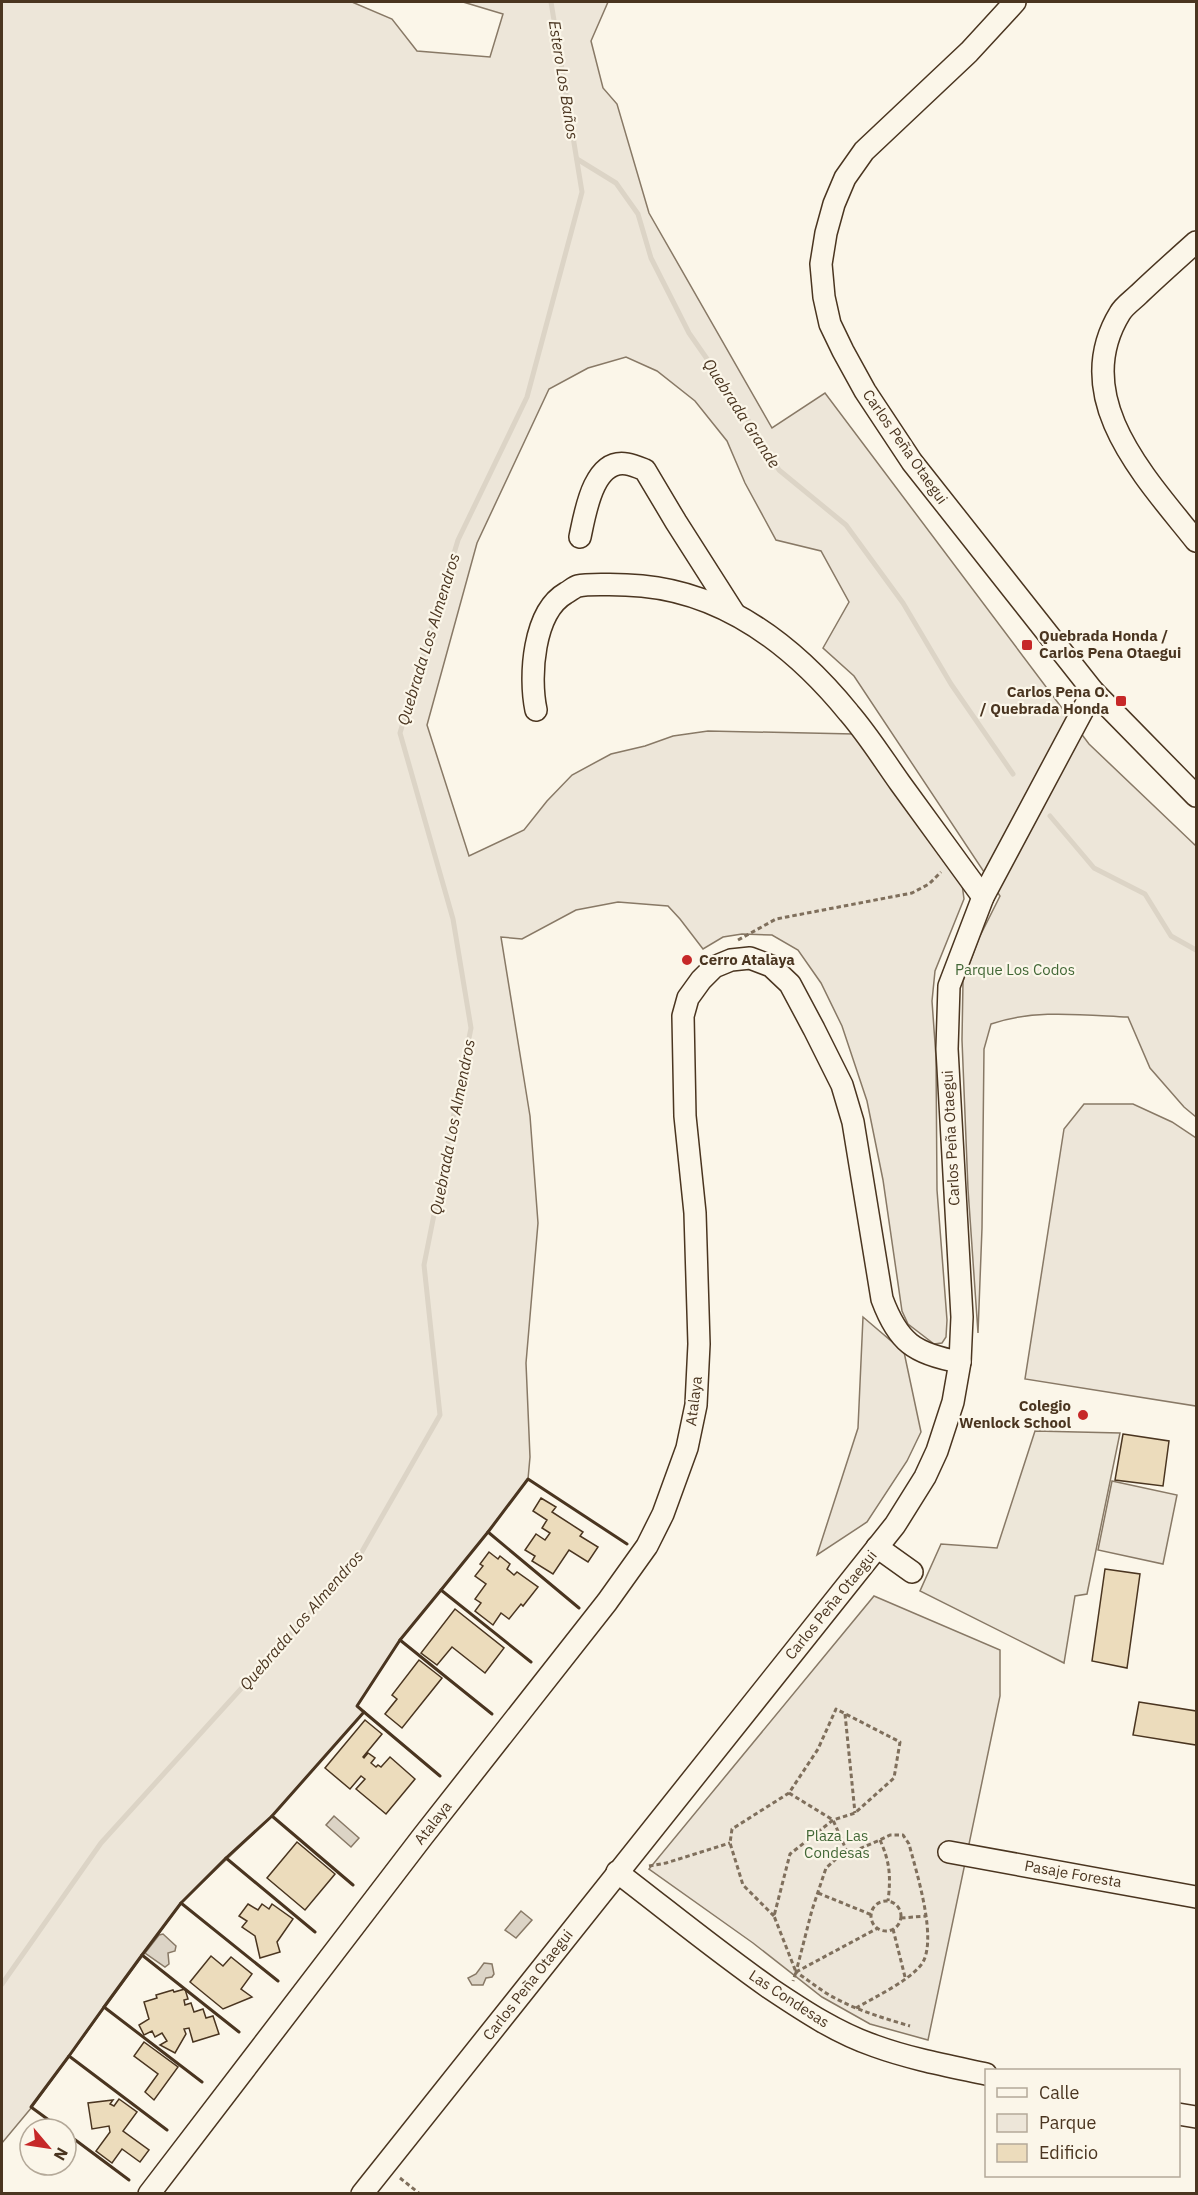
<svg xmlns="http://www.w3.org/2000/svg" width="1198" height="2195" viewBox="0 0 1198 2195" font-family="'IBM Plex Sans',sans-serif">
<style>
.green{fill:#ede6d9;stroke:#887966;stroke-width:1.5}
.parking{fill:#ede7d9;stroke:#887966;stroke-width:1.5}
.water{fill:#dcd4c6;stroke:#887966;stroke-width:1.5}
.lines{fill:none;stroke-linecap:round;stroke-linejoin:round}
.stream{stroke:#dcd4c6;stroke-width:5}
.building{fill:#ecdcbc;stroke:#4a3520;stroke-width:1.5}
.minor-casing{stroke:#4a3520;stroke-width:24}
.path{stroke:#7f6f5c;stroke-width:3;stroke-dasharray:4.5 3;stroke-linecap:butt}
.minor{stroke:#fbf6e9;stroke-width:21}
.wall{stroke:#4a3520;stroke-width:3}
.poi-dot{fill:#c62828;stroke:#fbf6e9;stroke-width:2}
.labels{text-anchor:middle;stroke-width:4.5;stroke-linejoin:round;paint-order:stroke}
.street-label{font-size:15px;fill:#4a3520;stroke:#fbf6e9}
.poi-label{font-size:15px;font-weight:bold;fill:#4a3520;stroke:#fbf6e9;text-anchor:start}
.park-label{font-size:15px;fill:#436837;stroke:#fbf6e9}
.water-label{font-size:16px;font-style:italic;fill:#4a3520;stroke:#fbf6e9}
</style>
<rect width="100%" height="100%" fill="#fbf6e9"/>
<!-- green -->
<g class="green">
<path d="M2,2H352L392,19L417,51L490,57L503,14L463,2H608L591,41L603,88L617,104L649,213L772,428L825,393L1089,744L1196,846V1117L1184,1107L1150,1068L1128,1017C1083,1015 1033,1009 991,1024L984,1049L982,1228L978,1333L968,1189L962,1040L963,981L979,938L1000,896L854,676L823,648L849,602L821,551L776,540L745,483L727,441L695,401L657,371L626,357L588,368L549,389L477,543L427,725L469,856L524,830L547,801L572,775L611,754L645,746L673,736L708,731L854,734L962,884L964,899L935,971L932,1001L936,1057L937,1190L947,1320L946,1337L942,1343L934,1344L908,1324L902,1311L883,1180L867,1101L842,1026L821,983L798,950L772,935L742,934L723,937L703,949L680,919L668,906L618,902L576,910L522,939L501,937L530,1116L538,1223L526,1363L530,1457L528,1479L488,1532L400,1640L357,1706L364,1712L272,1816L181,1903L32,2107L2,2143Z"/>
<path d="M1084,1104H1133L1172,1122L1196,1138V1406L1025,1379L1064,1129Z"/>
<path d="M863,1317L904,1352L921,1432L907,1461L867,1522L817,1555L858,1428Z"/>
<path d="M1112,1481L1177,1495L1163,1564L1098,1550Z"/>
<path d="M874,1596L1000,1650V1696L928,2040L870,2024L822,1997L753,1943L649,1869Z"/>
</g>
<!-- parking -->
<path class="parking" d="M1035,1431L1120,1433L1087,1594L1075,1596L1064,1663L920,1591L941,1544L997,1548Z"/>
<!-- water -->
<g class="water">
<path d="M334,1816L359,1838L351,1847L326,1825Z"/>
<path d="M521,1911L532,1920L516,1938L505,1930Z"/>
<path d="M163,1934L176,1946L175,1951L168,1953L169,1964L165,1967L145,1953L159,1935Z"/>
<path d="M484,1963L492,1964L494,1974L492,1977L486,1978L483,1985H472L468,1978L476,1974Z"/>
</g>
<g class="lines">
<!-- stream -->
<g class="stream">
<path d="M577,159L616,183L638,214L651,258L689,333L737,402L779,470L846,525L903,603L951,684L1013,774"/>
<path d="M1050,816L1094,868L1145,894L1171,936L1196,950"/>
<path d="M2,1984L101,1843L356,1562L440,1415L424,1265L471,1028L453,919L400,733L458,540L527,397L582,192L551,2"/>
</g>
</g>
<!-- building -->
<g class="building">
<path d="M1123,1434L1169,1441L1163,1486L1115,1480Z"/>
<path d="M541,1498L556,1507L552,1512L583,1532L580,1536L598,1547L588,1562L569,1550L553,1574L532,1561L535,1556L525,1550L536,1534L545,1540L550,1533L542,1528L547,1520L533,1511Z"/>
<path d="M489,1552L498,1559L500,1556L510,1564L507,1569L514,1575L517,1572L538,1587L523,1606L521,1604L509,1619L501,1613L493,1625L475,1611L481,1603L475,1599L486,1584L475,1576L483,1566L480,1564Z"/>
<path d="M1105,1569L1140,1574L1127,1668L1092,1661Z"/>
<path d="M455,1609L504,1648L485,1673L452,1647L437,1665L421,1653Z"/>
<path d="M419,1660L442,1678L402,1728L385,1714L397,1699L392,1695Z"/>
<path d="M1139,1702L1196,1711V1745L1133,1735Z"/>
<path d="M365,1720L382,1734L363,1757L364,1758L368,1753L375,1758L371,1763L376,1767L378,1765L381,1767L390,1757L415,1779L386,1814L356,1789L365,1779L361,1776L350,1789L325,1768Z"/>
<path d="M297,1842L335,1874L305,1910L267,1878Z"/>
<path d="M248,1904L258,1910L262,1904L269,1909L272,1904L293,1919L277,1942L280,1952L260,1958L255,1936L242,1927L247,1921L239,1916Z"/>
<path d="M211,1956L223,1966L231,1957L252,1974L241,1989L252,1997L223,2009L190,1982Z"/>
<path d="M185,1989L188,1999L184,2000L185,2005L191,2003L194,2012L203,2009L206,2018L213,2016L219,2034L193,2042L189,2028L184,2029L186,2034L175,2053L160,2045L167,2041L162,2033L155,2037L152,2031L144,2035L139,2025L149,2019L144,2002L157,1998L156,1995L173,1990L174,1992Z"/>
<path d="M144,2042L178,2067L154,2100L145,2092L158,2074L134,2056Z"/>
<path d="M119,2099L137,2112L123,2131L149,2150L140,2162L122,2149L112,2163L96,2151L110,2132L109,2126L92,2129L88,2103L113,2100L110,2104L114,2106Z"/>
</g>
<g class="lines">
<!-- minor casing -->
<g class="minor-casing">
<g id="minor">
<path d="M1015,2L969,52L864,151L845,178L834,204L826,233L821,264L824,297L830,324L843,351L865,391L912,462L1093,691L1196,796"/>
<path d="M1196,242C1177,259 1158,276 1139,294C1133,300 1124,306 1120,313C1068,398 1146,478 1196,541"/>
<path d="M580,537C585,514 593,458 627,464C633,465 640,468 645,470L676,522L734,613"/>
<path d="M536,710C529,677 533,612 566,593C570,591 574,587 578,586C589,583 629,585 642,586C727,594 796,648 849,713C868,735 883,759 900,783C928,821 955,859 983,897"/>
<path d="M877,1547L912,1572"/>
<path d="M949,1852L1196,1897"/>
<path d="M617,1872C668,1911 718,1952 771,1989C804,2011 837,2033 875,2046C911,2059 949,2066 986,2074"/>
<path d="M1178,2114L1196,2117"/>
<path d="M149,2194L423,1836L607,1602L647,1546L663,1514L687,1448L696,1405L699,1344L695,1213L685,1116L683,1016L688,998L701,980L714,967L731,960L750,958L771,966L790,984L814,1029L842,1085L853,1122L882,1299C898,1342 914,1354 960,1362"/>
<path d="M362,2194L895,1525L925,1477L937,1451L953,1402L960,1362L962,1317L947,1049L949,986L983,897L1093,691"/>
</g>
</g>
<!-- path -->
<g class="path">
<path d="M738,940L776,919L912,893L929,884L941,872"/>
<path d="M845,1714L855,1813"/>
<path d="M789,1793L833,1820L848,1854"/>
<path d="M880,1840C890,1862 891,1877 888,1901"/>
<path d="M649,1866L666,1863L730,1843"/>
<path d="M818,1893L872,1915"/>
<circle cx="886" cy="1916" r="15"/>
<path d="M774,1916L743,1885L730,1843L732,1829L789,1793L818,1749L836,1709L900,1742L894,1778L855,1813L833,1820L790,1854L774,1916L796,1972L793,1981"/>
<path d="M901,1918L926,1916"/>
<path d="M893,1929L905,1977"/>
<path d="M796,1972L878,1928"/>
<path d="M856,2008C875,1997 907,1982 921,1965C939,1942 916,1871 909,1844L903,1835H890L880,1840L836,1859L826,1868L812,1910L796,1972C808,1980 819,1989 831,1996C856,2010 883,2018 910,2026"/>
<path d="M400,2178L420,2194"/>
</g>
<!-- minor -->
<use href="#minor" class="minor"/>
<!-- wall -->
<g class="wall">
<path d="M488,1532L528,1479L627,1544"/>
<path d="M441,1590L488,1532L579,1608"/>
<path d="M400,1640L441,1590L531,1662"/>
<path d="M364,1712L357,1706L400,1640L492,1714"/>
<path d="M272,1816L226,1858L315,1932"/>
<path d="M226,1858L181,1903L278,1981"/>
<path d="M353,1885L272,1816L364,1712L440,1776"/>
<path d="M181,1903L142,1955L239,2032"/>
<path d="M142,1955L104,2007L202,2082"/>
<path d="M104,2007L69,2056L167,2130"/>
<path d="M61,2129L31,2107L69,2056"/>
<path d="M66,2133L129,2180"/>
</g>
</g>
<!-- markers -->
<g class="poi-dot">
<rect x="1021" y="639" width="12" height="12" rx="3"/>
<rect x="1115" y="695" width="12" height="12" rx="3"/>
<circle cx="687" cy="960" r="6"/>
<circle cx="1083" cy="1415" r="6"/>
</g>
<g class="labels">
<!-- street labels -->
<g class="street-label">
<text transform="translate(905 447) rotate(55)" y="5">Carlos Peña Otaegui</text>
<text transform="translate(951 1138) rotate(-93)" y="5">Carlos Peña Otaegui</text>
<text transform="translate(694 1401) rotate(-83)" y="5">Atalaya</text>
<text transform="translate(831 1605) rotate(-51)" y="5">Carlos Peña Otaegui</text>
<text transform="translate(433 1823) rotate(-52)" y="5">Atalaya</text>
<text transform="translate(1073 1874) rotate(10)" y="5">Pasaje Foresta</text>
<text transform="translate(528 1985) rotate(-52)" y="5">Carlos Peña Otaegui</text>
<text transform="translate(789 1999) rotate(33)" y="5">Las Condesas</text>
</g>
<!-- poi labels -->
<g class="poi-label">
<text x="1039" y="641">Quebrada Honda /<tspan x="1039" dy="17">Carlos Pena Otaegui</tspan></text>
<text x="1109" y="697" text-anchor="end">Carlos Pena O.<tspan x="1109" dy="17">/ Quebrada Honda</tspan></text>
<text x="699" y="965">Cerro Atalaya</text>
<text x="1071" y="1411" text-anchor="end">Colegio<tspan x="1071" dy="17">Wenlock School</tspan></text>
</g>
<!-- park labels -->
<g class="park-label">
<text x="1015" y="975">Parque Los Codos</text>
<text x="837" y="1841">Plaza Las<tspan x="837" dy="17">Condesas</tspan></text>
</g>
<!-- water labels -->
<g class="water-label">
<text transform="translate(564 80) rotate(81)" y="6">Estero Los Baños</text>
<text transform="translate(742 413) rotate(57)" y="6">Quebrada Grande</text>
<text transform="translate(428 639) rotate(-73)" y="6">Quebrada Los Almendros</text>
<text transform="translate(452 1127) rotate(-79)" y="6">Quebrada Los Almendros</text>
<text transform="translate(301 1620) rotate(-49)" y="6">Quebrada Los Almendros</text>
</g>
</g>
<!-- border -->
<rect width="1198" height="2195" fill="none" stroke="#4a3520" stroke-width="6"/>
<!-- legend -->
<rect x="985" y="2069" width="195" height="108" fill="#fbf6e9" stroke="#b4a999" stroke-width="1.5"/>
<rect x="997" y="2088" width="30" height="9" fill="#fbf6e9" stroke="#b4a999" stroke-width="1.5"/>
<text x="1039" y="2099" font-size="18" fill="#4a3520">Calle</text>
<rect x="997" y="2114" width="30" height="18" fill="#ede6d9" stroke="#b4a999" stroke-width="1.5"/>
<text x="1039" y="2129" font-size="18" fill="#4a3520">Parque</text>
<rect x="997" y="2144" width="30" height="18" fill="#ecdcbc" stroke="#b4a999" stroke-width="1.5"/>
<text x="1039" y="2159" font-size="18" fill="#4a3520">Edificio</text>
<!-- north arrow -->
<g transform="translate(48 2147) rotate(119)"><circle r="28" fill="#fbf6e9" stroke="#b4a999" stroke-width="1.5"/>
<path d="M0-4.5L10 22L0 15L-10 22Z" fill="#c62828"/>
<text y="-9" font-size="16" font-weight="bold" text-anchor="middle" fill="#4a3520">N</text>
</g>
</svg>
